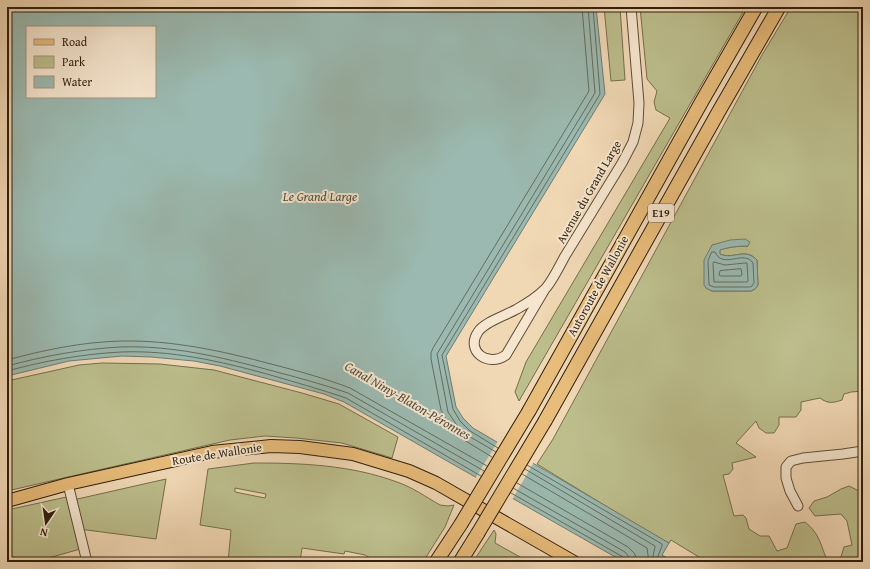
<svg xmlns="http://www.w3.org/2000/svg" width="870" height="569" viewBox="0 0 870 569" font-family="'Gentium Book Plus',serif">
<style>
.green{fill:#bcbe8c;stroke:#756e4d;fill-rule:evenodd}
.water{fill:#9bb9b0;stroke:#6f7b6f;fill-rule:evenodd}
.pier{fill:#f1d8b5}
.lines{fill:none;stroke-linecap:round;stroke-linejoin:round}
.shore{stroke:#646c5f;stroke-width:1}
.minor-casing{stroke:#5f4d38;stroke-width:11}
.major-casing{stroke:#2e1f0e;stroke-width:14}
.highway-casing{stroke:#2e1f0e;stroke-width:15}
.minor{stroke:#f6e6cf;stroke-width:9}
.major{stroke:#e8bc7a;stroke-width:12}
.highway{stroke:#e8bc7a;stroke-width:13}
.highway-bridge-casing{stroke:#2e1f0e;stroke-width:15;stroke-linecap:butt}
.highway-bridge{stroke:#e8bc7a;stroke-width:13}
.labels{text-anchor:middle;stroke-width:4;stroke-linejoin:round;paint-order:stroke}
.shield{fill:#f6e6cf;stroke:#6a5b48;stroke-width:1}
.shield-label{font-size:11px;font-weight:bold;fill:#2e1f0e}
.street-label{font-size:12px;fill:#2e1f0e;stroke:#f6e6cf}
.water-label{font-size:13px;font-style:italic;fill:#4f4d3f;stroke:#f6e6cf}
</style>
<rect width="100%" height="100%" fill="#f1d8b5"/>
<filter id="stains"><feTurbulence type="fractalNoise" baseFrequency=".005" numOctaves="4"/><feColorMatrix values="0 0 0 0 .2 0 0 0 0 .09 0 0 0 0 .02 0 0 0 .5 -.17"/></filter>
<radialGradient id="worn" r=".72"><stop offset=".6" stop-color="#630" stop-opacity="0"/><stop offset="1" stop-color="#630" stop-opacity=".3"/></radialGradient>
<!-- green -->
<g class="green">
<path d="M604,7H620L625,80L611,81Z"/>
<path d="M640,7H746L519,401L515,392L526,362L670,118L656,110L654,102L657,91L647,79Z"/>
<path d="M791,7H863V391L851,392L844,394L842,400C833,403 828,404 820,398L801,402V410L796,417H779V425L774,433H766L759,428L756,421L736,443L756,457L732,463L733,469L729,474L723,475L734,516L743,515L746,518L749,529L760,536H769L777,551L787,548L796,524L805,522C821,535 820,545 828,562H707L671,540L669,543L650,533L537,464L553,439L762,55ZM712,245L748,246C738,246 729,247 719,250L720,254C734,260 745,247 757,260L758,285L755,289L751,291H712L706,288Z"/>
<path d="M102,363L160,364L214,370L302,393L339,404L398,437L392,458L342,443L296,438L265,436L230,440L7,491V381L79,365Z"/>
<path d="M254,463C302,463 351,465 397,482C412,487 426,497 440,505L448,506L454,505L445,527L423,562H377L365,555L345,551L344,554L302,548L300,562H228L231,530L200,525L208,469ZM235,488L266,494L265,498L235,492Z"/>
<path d="M166,479L156,539L79,529L84,548L34,562H7V510L71,496L73,500Z"/>
<path d="M849,486L859,491L863,489V548L860,550V562H832L840,560L844,547L852,545L847,521L841,514L815,516L809,508L814,501L827,497L841,489Z"/>
<path d="M494,530L496,534L495,543L529,562H473Z"/>
</g>
<!-- water -->
<g class="water">
<path d="M7,7H596L605,94L446,356L456,407L463,418L473,428L669,543L662,555L674,562H624L344,402L324,394L220,366L194,361L151,357L122,356L69,361L7,376ZM27,27H155V97H27Z"/>
<path d="M745,239L750,242L748,246C738,246 729,247 720,250V254C734,260 744,247 757,260L758,285L755,289L751,291H712L706,288L704,285V260L712,245L730,240Z"/>
</g>
<!-- pier -->
<path class="pier" d="M498,441L534,462L512,500L475,479Z"/>
<g class="lines">
<!-- shore -->
<g class="shore">
<path d="M712,252H715C723,270 744,249 753,263L754,283L752,286L750,287H714L709,285L708,261Z"/>
<path d="M714,262L725,265L745,263H747L748,281L747,282H714L713,264Z"/>
<path d="M741,269L742,274L741,276H721L719,275L720,271Z"/>
<path d="M7,360C44,350 82,342 121,341C173,340 222,351 271,364C298,371 324,378 350,388L487,466"/>
<path d="M7,366C44,356 82,349 120,347C171,345 221,357 269,370C296,377 322,384 348,393L484,471"/>
<path d="M7,371C44,361 82,354 121,352C171,350 219,361 267,374C294,382 320,389 346,398L481,476"/>
<path d="M498,448L470,431L460,421L453,409L442,355L600,94L593,7"/>
<path d="M496,452L467,435L456,424L448,412L437,354L595,93L588,7"/>
<path d="M492,457L464,440L452,428L444,416L441,410L431,359V353L433,348L589,91L582,7"/>
<path d="M527,465L662,544V546L658,556L660,559L666,562"/>
<path d="M525,469L655,546V547L653,556L656,562"/>
<path d="M522,474L647,548L649,562"/>
<path d="M517,483L628,547L635,554L636,562"/>
<path d="M513,488L625,552L629,557L630,562"/>
<path d="M511,493L623,557L625,562"/>
</g>
<!-- minor casing -->
<g class="minor-casing">
<g id="minor">
<path d="M545,289L506,355C488,368 465,351 478,332C484,322 507,315 517,309C526,304 537,297 544,290C551,284 560,265 565,256C584,225 603,194 622,163L633,142L638,123L639,103L631,7"/>
<path d="M68,484L87,562"/>
<path d="M798,506L790,491L786,478V467L791,461L803,458L843,454L863,451"/>
</g>
</g>
<!-- major casing -->
<g class="major-casing">
<path id="major" d="M7,501L68,484L212,452L271,446L300,447L353,454L409,471L436,483L574,562"/>
</g>
<!-- highway casing -->
<g class="highway-casing">
<g id="highway">
<path d="M529,411L702,101L756,7"/>
<path d="M545,421L719,111L779,7"/>
<path d="M436,562L461,524"/>
<path d="M460,562L478,533"/>
</g>
</g>
<!-- minor -->
<use href="#minor" class="minor"/>
<!-- major -->
<use href="#major" class="major"/>
<!-- highway -->
<use href="#highway" class="highway"/>
<!-- highway-bridge casing -->
<g class="highway-bridge-casing">
<g id="highway-bridge">
<path d="M461,524L529,411"/>
<path d="M478,533L545,421"/>
</g>
</g>
<!-- highway-bridge -->
<use href="#highway-bridge" class="highway-bridge"/>
</g>
<g class="labels">
<!-- shield labels -->
<rect class="shield" x="648" y="204" width="26" height="18" rx="3"/>
<g class="shield-label">
<text x="661" y="217">E19</text>
</g>
<!-- street labels -->
<g class="street-label">
<text transform="translate(589 192) rotate(-60)" y="4">Avenue du Grand Large</text>
<text transform="translate(598 286) rotate(-61)" y="4">Autoroute de Wallonie</text>
<text transform="translate(217 454) rotate(-9)" y="4">Route de Wallonie</text>
</g>
<!-- water labels -->
<g class="water-label">
<text x="320" y="201">Le Grand Large</text>
<text transform="translate(408 400) rotate(30)" y="5">Canal Nimy-Blaton-Péronnes</text>
</g>
</g>
<!-- margin -->
<rect width="870" height="569" fill="none" stroke="#f1d8b5" stroke-width="24"/>
<rect x="8" y="8" width="854" height="553" fill="none" stroke="#2e1f0e" stroke-width="2"/>
<rect x="12" y="12" width="846" height="545" fill="none" stroke="#2e1f0e"/>
<!-- legend -->
<rect x="26" y="26" width="130" height="72" fill="#f6e6cf" stroke="#a69682"/>
<rect x="34" y="39" width="20" height="6" fill="#e8bc7a" stroke="#a69682"/>
<text x="62" y="46" font-size="12" fill="#2e1f0e">Road</text>
<rect x="34" y="56" width="20" height="12" fill="#bcbe8c" stroke="#a69682"/>
<text x="62" y="66" font-size="12" fill="#2e1f0e">Park</text>
<rect x="34" y="76" width="20" height="12" fill="#9bb9b0" stroke="#a69682"/>
<text x="62" y="86" font-size="12" fill="#2e1f0e">Water</text>
<!-- north arrow -->
<g transform="translate(46 523) rotate(193)" stroke="#f6e6cf" stroke-width="3" paint-order="stroke">
<path d="M0-3L7 15L0 10L-7 15Z" fill="#2e1f0e"/>
<text y="-6" font-size="11" font-weight="bold" text-anchor="middle" fill="#2e1f0e">N</text>
</g>
<rect width="100%" height="100%" filter="url(#stains)"/>
<rect width="100%" height="100%" fill="url(#worn)"/>
</svg>
